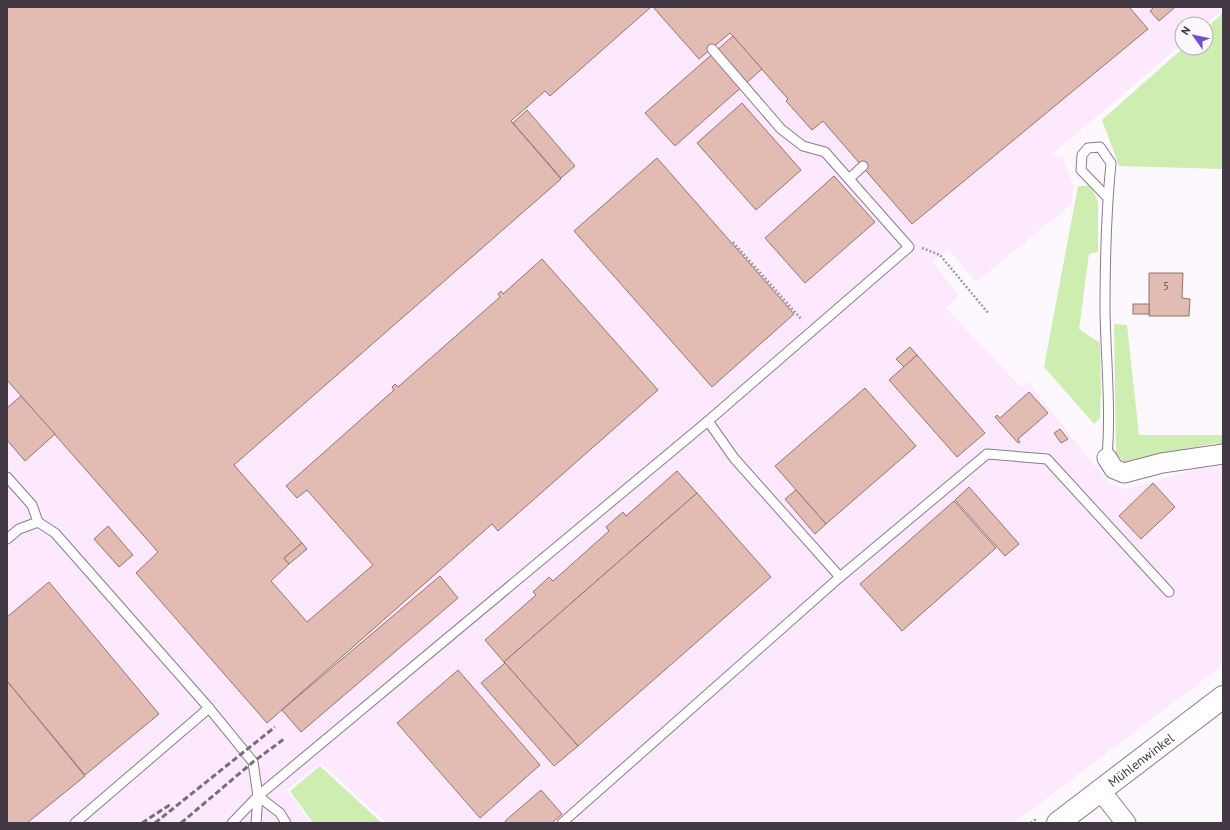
<svg xmlns="http://www.w3.org/2000/svg" width="1230" height="830" viewBox="0 0 1230 830" font-family="'PT Sans',sans-serif">
<style>
.built{fill:#fce9fe}
.green{fill:#cdeeb0}
.building{fill:#e2bbb2;stroke:#97736b}
.lines{fill:none;stroke-linecap:round;stroke-linejoin:round}
.service-casing{stroke:#907892;stroke-width:11}
.minor-casing{stroke:#907892;stroke-width:21}
.tertiary-casing{stroke:#907892;stroke-width:24}
.path{stroke:#a29ba3;stroke-width:2.5;stroke-dasharray:2 2;stroke-linecap:butt}
.service{stroke:#fff;stroke-width:9}
.minor{stroke:#fff;stroke-width:19}
.tertiary{stroke:#fff;stroke-width:22}
.rail{stroke:#776e78;stroke-width:3;stroke-dasharray:6 3;stroke-linecap:butt}
.labels{text-anchor:middle;stroke-width:3;stroke-linejoin:round;paint-order:stroke}
.number-label{font-size:11px;fill:#6b5a60}
.street-label{font-size:13px;fill:#433944;stroke:#fdf8fe}
</style>
<rect width="100%" height="100%" fill="#fdf8fe"/>
<!-- built -->
<path class="built" d="M7,7H1223V10L1206,24H1182V44L1051,155L1063,157L1073,185L1072,204L976,282L948,249L933,262L959,296L946,308L1021,387L1028,382L1103,476L1112,485L1126,489L1203,467L1223,466V665L1014,823H386L320,763L287,790L311,823H7Z"/>
<!-- green -->
<g class="green">
<path d="M1223,13V169L1119,166L1102,120L1183,48H1206V28Z"/>
<path d="M1078,186H1090L1098,201V252L1089,254L1079,329L1100,343L1101,392L1100,418L1094,424L1044,367Z"/>
<path d="M1114,324L1127,325L1139,435H1223V445L1216,443L1124,462L1116,453Z"/>
<path d="M320,766L382,823H313L290,791Z"/>
</g>
<!-- building -->
<g class="building">
<path d="M7,7H651L550,96L545,91L511,121L561,179L234,465L302,543L284,558L289,564L271,581L307,622L373,565L307,490L297,498L286,486L394,390L392,387L395,384L398,387L500,297L498,294L501,291L503,294L542,259L658,390L498,531L492,524L267,723L136,573L158,552L7,380Z"/>
<path d="M653,7H1129L1148,29L912,224L823,121L812,130L786,101L788,99L730,33L699,59Z"/>
<path d="M1154,7H1174V8L1159,21L1150,11Z"/>
<path d="M733,36L762,69L675,146L645,113Z"/>
<path d="M742,103L801,170L756,210L697,143Z"/>
<path d="M527,110L575,166L561,178L513,123Z"/>
<path d="M657,158L794,314L712,387L574,231Z"/>
<path d="M834,176L875,222L805,283L765,238Z"/>
<path d="M1149,273H1183L1182,298L1190,299L1189,316H1149Z"/>
<rect x="1133" y="304" width="16" height="10"/>
<path d="M910,347L917,355L904,367L896,359Z"/>
<path d="M917,355L985,433L957,457L889,380Z"/>
<path d="M865,388L916,446L826,524L775,466Z"/>
<path d="M1029,392L1048,413L1018,439L1020,442L1018,443L995,417L997,415L1000,418Z"/>
<path d="M21,396L55,434L25,461L7,440V408Z"/>
<path d="M1060,429L1068,439L1061,443L1054,433Z"/>
<path d="M677,471L697,493L504,662L485,640L536,595L533,592L549,577L553,581L609,531L606,527L623,512L626,516Z"/>
<path d="M1153,483L1175,507L1141,539L1119,516Z"/>
<path d="M969,487L1019,544L1005,556L955,500Z"/>
<path d="M796,490L826,524L815,534L785,499Z"/>
<path d="M697,493L771,577L578,746L504,662Z"/>
<path d="M954,501L996,548L902,631L860,584Z"/>
<path d="M108,526L133,555L119,567L94,539Z"/>
<path d="M302,543L307,549L289,564L284,558Z"/>
<path d="M440,576L458,598L301,732L282,710Z"/>
<path d="M49,582L159,714L85,775L7,681V617Z"/>
<path d="M505,663L578,746L554,766L481,683Z"/>
<path d="M458,670L540,765L480,818L397,723Z"/>
<path d="M7,681L85,776L27,823H7Z"/>
<path d="M541,790L562,814L552,823H507L505,821Z"/>
</g>
<g class="lines">
<!-- service casing -->
<g class="service-casing">
<g id="service">
<path d="M850,178L863,166"/>
<path d="M1107,197L1081,170L1082,155L1088,148L1100,147L1111,163C1106,212 1105,263 1105,312C1106,360 1111,409 1107,458"/>
<path d="M708,421L734,458L840,577L987,454L1047,459L1169,592"/>
<path d="M7,477L32,505L38,522"/>
<path d="M7,539L19,529L38,522L55,533L209,708L253,762L258,796L256,823"/>
<path d="M258,796L280,813L286,823"/>
<path d="M75,823L209,708"/>
<path d="M232,823L258,796L708,421L909,247L825,152L803,146L781,129L712,49"/>
<path d="M562,823L840,577"/>
</g>
</g>
<!-- minor casing -->
<g class="minor-casing">
<g id="minor">
<path d="M1107,458L1114,469L1124,473L1162,463L1223,454"/>
<path d="M1100,790L1126,823"/>
</g>
</g>
<!-- tertiary casing -->
<g class="tertiary-casing">
<g id="tertiary">
<path id="s1" d="M1058,823L1223,697"/>
</g>
</g>
<!-- path -->
<g class="path">
<path d="M733,242L802,320"/>
<path d="M922,248L940,255L989,314"/>
<path d="M1031,823L1037,818"/>
</g>
<!-- service -->
<use href="#service" class="service"/>
<!-- minor -->
<use href="#minor" class="minor"/>
<!-- tertiary -->
<use href="#tertiary" class="tertiary"/>
<!-- rail -->
<g class="rail">
<path d="M142,823L171,804"/>
<path d="M155,823L275,727"/>
<path d="M181,823L253,762L284,739"/>
</g>
</g>
<g class="labels">
<!-- number labels -->
<g class="number-label">
<text x="1166" y="290">5</text>
</g>
<!-- street labels -->
<g class="street-label">
<text dy="5" stroke="none"><textPath href="#s1" startOffset="104">Mühlenwinkel</textPath></text>
</g>
</g>
<!-- border -->
<rect width="1230" height="830" fill="none" stroke="#433944" stroke-width="16"/>
<!-- north arrow -->
<g transform="translate(1194 36) rotate(303)"><circle r="19" fill="#fdf8fe" stroke="#b3acb4"/>
<path d="M0-3L7 15L0 10L-7 15Z" fill="#7151ca"/>
<text y="-6" font-size="11" font-weight="bold" text-anchor="middle" fill="#433944">N</text>
</g>
</svg>
